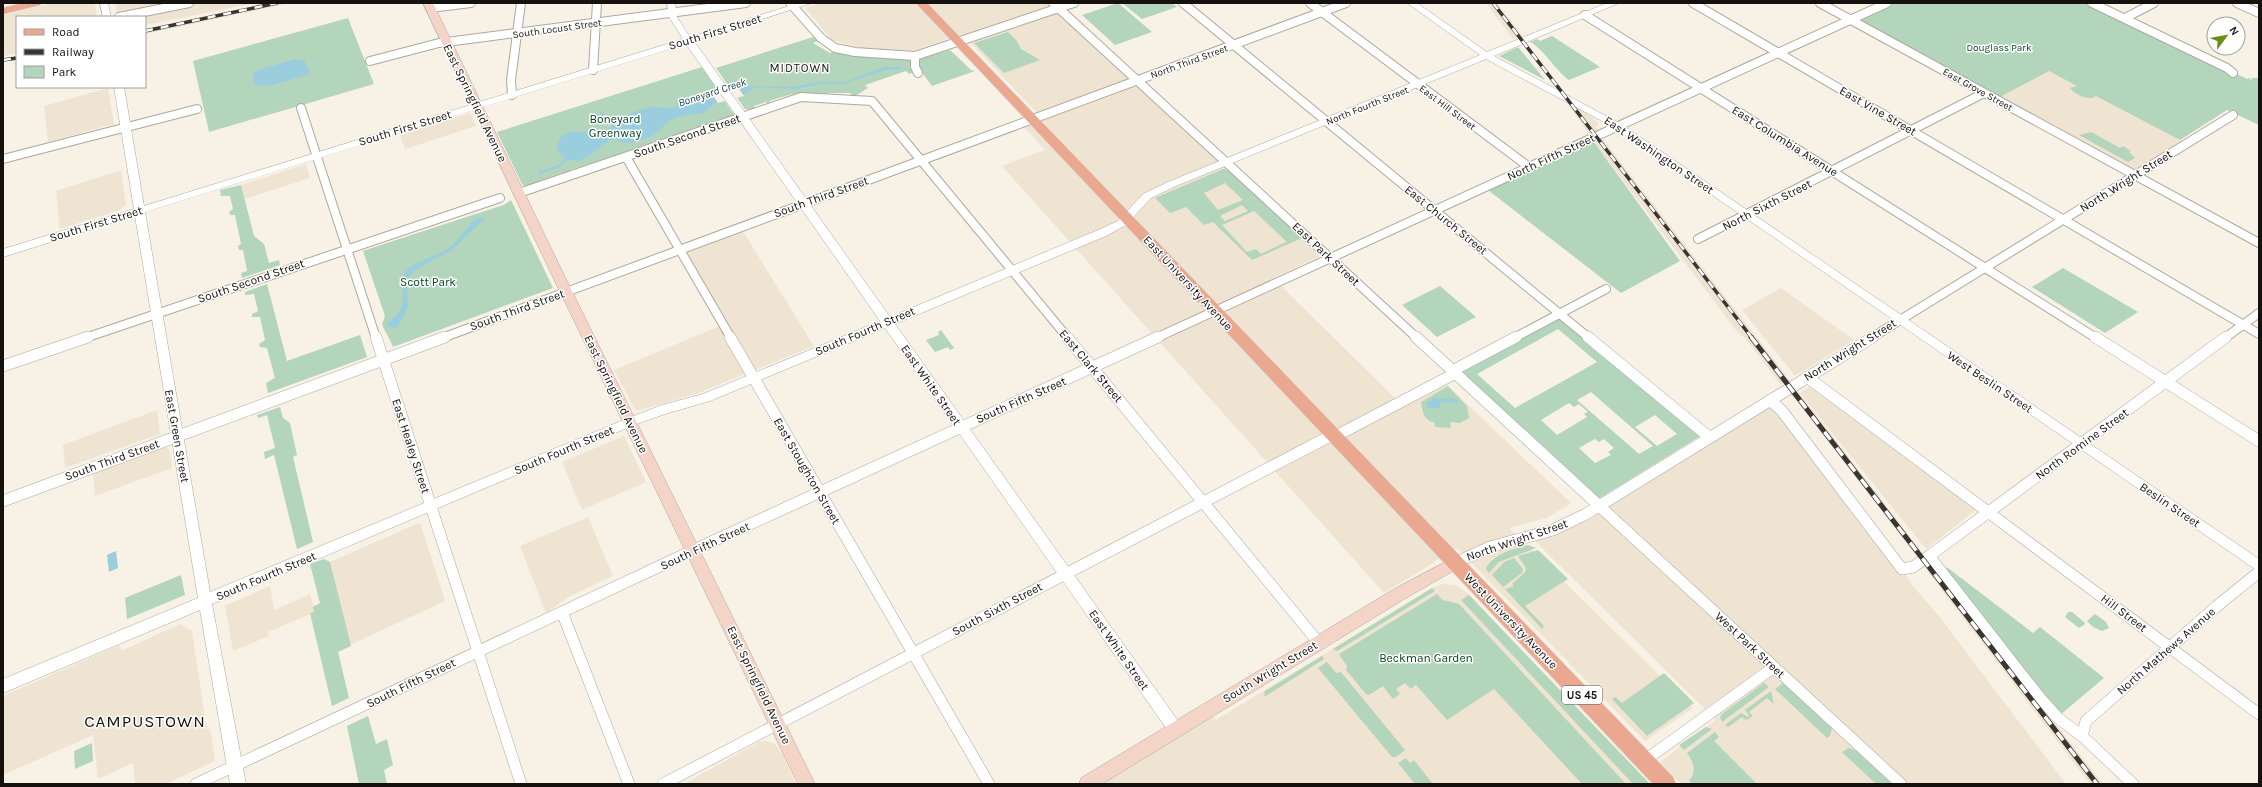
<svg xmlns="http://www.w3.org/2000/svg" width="2262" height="787" viewBox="0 0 2262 787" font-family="Karla,sans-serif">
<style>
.built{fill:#efe4d2}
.green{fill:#b2d5bb;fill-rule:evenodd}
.water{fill:#9acede}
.pier{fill:#f8f1e6}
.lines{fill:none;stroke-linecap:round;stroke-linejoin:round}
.stream{stroke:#9acede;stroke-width:2.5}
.minor-far1-casing{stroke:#aea89d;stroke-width:10}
.minor-casing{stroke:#aea89d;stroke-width:12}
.tertiary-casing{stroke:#aea89d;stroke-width:1}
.secondary-casing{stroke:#aea89d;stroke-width:1}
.primary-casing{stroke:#d5d4d4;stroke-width:1}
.minor-far1{stroke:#fff;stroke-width:8}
.minor{stroke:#fff;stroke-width:11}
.tertiary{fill:#fff;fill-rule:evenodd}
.secondary{fill:#f5d4c8;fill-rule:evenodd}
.primary{fill:#eba891;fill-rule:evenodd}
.rail-far1-casing{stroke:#393531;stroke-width:3.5}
.rail-casing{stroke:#393531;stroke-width:5}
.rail-far1{stroke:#fff;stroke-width:2.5;stroke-dasharray:8;stroke-linecap:butt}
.rail{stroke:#fff;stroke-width:3.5;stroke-dasharray:10;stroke-linecap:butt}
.labels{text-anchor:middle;stroke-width:3;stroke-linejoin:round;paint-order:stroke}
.far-street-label{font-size:10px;fill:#14110e;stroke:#fff}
.far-park-label{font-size:10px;fill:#004520;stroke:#fff}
.far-water-label{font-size:11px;font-style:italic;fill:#0f3f4b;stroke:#fff}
.shield{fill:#fff;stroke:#5a5856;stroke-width:1}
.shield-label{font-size:11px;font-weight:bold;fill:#14110e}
.street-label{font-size:12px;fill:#14110e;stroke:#fff}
.far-quarter-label{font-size:12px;letter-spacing:1px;fill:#14110e;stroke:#fff}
.park-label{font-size:12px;fill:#004520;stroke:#fff}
.near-quarter-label{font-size:17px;letter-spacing:1px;fill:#14110e;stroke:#fff}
</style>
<rect width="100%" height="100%" fill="#f8f1e6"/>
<!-- built -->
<g class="built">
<path d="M51,3H95L97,17H17V53L3,56V15Z"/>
<path d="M115,3H178L117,14Z"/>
<path d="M198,3H256L145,25V17L142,14Z"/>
<path d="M269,3H291L145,34V29Z"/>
<path d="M821,3H1049L1320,256L1273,278L1402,405L1445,383L1571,503L1547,518L1509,528L1693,708L1645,741L1457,548L1384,593L1002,166L1045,150L1024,127L1043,119L962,34L915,50H868L832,40L805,8Z"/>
<path d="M1486,3H1497L1522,36L1513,39Z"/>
<path d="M2049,71L2187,143L2138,173L2000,97Z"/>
<path d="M108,88L114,124L48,142L44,106Z"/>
<path d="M1567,102L1583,110L1595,120L1599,124L1595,126L1599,130L1589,135Z"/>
<path d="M470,113L476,126L405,149L400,135Z"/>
<path d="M1602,138L1790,380L1781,385L1745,338L1738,333L1594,142Z"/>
<path d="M306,164L310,178L245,199L241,185Z"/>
<path d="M121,170L126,205L120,210L60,229L56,191Z"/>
<path d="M742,230L814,346L696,394L636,411L614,370L727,323L686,253L688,250Z"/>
<path d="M1781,288L1854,340L1795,376L1742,310Z"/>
<path d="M1812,385L1977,509L1926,549L1800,393Z"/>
<path d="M1797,390L1921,551L1915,554L1796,399L1790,395Z"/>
<path d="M1771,400L1902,569L1912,585L1939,616L2066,784H1681L1660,762L1716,720L1531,537L1572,522Z"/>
<path d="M157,410L160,434L65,468L63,445Z"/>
<path d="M624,436L646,482L582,510L562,462Z"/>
<path d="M162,447H166L170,451L172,468L95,496L93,473Z"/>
<path d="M588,517L613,576L568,597L546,613L520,546Z"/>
<path d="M419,523L421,525L445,601L350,645L330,562Z"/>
<path d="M1931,565L2103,784H2090L1925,568Z"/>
<path d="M1443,584L1455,585L1469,594L1645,784H1098L1213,716L1216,720L1432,588Z"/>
<path d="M270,586L274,610L310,594L315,612L268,632L269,636L233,651L225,606Z"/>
<path d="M180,624L192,631L206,725L211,733L215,761L166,784H135L133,763L98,779L93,735L3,775V696L120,645L121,651Z"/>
<path d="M765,741L775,744L783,755L796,784H684L759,742Z"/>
</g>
<!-- green -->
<g class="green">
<path d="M1118,3L1152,32L1115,45L1082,15Z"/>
<path d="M1122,3H1172L1177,7L1142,19Z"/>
<path d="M1892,3H2091L2247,79L2250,78L2251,81L2252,78H2259V125L2227,110L2180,140L2094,95L2095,97C2087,100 2075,95 2070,88L2077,86L2049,71L2000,97L1860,21L1861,18Z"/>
<path d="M348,18L374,84L209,132L193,61Z"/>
<path d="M1008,32L1016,40L1021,49L1040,60L1004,73L974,43Z"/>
<path d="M1552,36L1600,67L1569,80C1555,70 1542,47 1530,42L1537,39L1540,41Z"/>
<path d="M813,37L818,41L813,43L830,53L835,50L920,59L950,50L971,70L975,71L932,86L920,70L909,74L906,71L865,85L868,88L855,96H850L851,93H827L826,96H823L824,93H798L794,97L792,94L769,101L771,104L768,105L766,102L754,106L756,110L745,109L716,68Z"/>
<path d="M1518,47L1545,80L1499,56Z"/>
<path d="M702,67L735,116L636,148L635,151L611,157L570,170L569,174L561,176V173L542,180L540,184L526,187L522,184L497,132Z"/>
<path d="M2091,132L2120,148L2123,146L2131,151L2129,152L2135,158L2128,162L2079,135Z"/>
<path d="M1594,142L1680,261L1621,293L1488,190Z"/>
<path d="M1223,169L1229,170L1302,238L1252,260L1213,222L1204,225L1186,207L1170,213L1155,198ZM1225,183L1243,200L1218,210L1204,193ZM1242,205L1248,211L1225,221L1220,216ZM1254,211L1287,242H1286L1261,254L1256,249L1247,252L1222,225Z"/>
<path d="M241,185L254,236L264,244L269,263L279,260L280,265L242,278L241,273L247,271L243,250H239L238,246L241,244L235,215H230L229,212L233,209L230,196H221L220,190Z"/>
<path d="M511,200L553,288L393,347C390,338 385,333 382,324L385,316L363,251C410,235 457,220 504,205Z"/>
<path d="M2063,268L2138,312L2105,333L2032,287Z"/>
<path d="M267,284L287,361L360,335L367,357L268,393L266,383L275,378L267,348L260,347L259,344L265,340L260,317H252V314L258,311L254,294L245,295V292Z"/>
<path d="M1440,286L1476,317L1437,337L1402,305Z"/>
<path d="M1559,319L1700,436L1597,500L1459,372ZM1558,329L1597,362L1515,408L1477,374ZM1591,392L1653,446L1639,454L1577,400ZM1569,403L1574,407L1579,404L1588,412L1584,414L1587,417L1557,435L1541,420ZM1655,415L1677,434L1657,446L1635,427ZM1595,439L1599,442L1604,439L1614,448L1608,452L1611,455L1595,463L1579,448Z"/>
<path d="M941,330L954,348L950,350L948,347L935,352L926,340L939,335L938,332Z"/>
<path d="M1448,386L1467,406L1469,418L1460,423L1450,422L1451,428L1435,427L1434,422C1424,421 1422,410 1421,402Z"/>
<path d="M280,407L283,418L290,423L297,455L293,457L313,542L297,549L274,455L265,459L264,452L275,448L267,415L258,418L257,415Z"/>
<path d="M1528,545L1536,548L1499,562L1489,573L1486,569C1492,554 1514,549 1528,545Z"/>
<path d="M1538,550L1568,579L1525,606L1544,626L1542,629L1505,589L1514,586L1512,584L1525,572L1526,568L1518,556Z"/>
<path d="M1514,558L1523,569L1522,573L1503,587L1492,575L1504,562Z"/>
<path d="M324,559L330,562L351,646L338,652L349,698L332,706L310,613L314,612L313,607L320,603L310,564Z"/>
<path d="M1942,567L1948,568L2033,633L2040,627L2104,678L2060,715Z"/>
<path d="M181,575L185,595L127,619L125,598Z"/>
<path d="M1432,588L1435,591L1337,651L1333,649Z"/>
<path d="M1437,594L1443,600L1459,604L1626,784H1582L1494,689L1447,720L1416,685L1411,689L1405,683L1396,689L1400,694L1393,699L1383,686L1369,695L1366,694L1346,670L1347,666L1339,654Z"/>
<path d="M1469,595L1650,784H1633L1461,600Z"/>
<path d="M2068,612H2072L2085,623L2084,625L2079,628L2065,617Z"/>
<path d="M2095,614L2106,622L2109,628L2102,631L2093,627L2087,621Z"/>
<path d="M1322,656L1324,659L1264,697L1265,691Z"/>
<path d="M1327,662L1336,673L1341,672L1405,750L1396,757H1392L1318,668Z"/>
<path d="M1664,673L1694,703L1647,736L1612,699L1615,697L1622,703Z"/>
<path d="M1764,683L1769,687L1722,722L1720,717L1722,714Z"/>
<path d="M1783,683L1832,728L1830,736L1827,738L1775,689Z"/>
<path d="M1771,691L1774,704L1767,698L1749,712L1753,716L1746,720L1742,717L1728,727L1725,725L1741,713L1748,717L1749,715L1745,710Z"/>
<path d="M368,716L376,744L387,739L393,765L384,770L387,784H359L347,726Z"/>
<path d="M1706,727L1712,729L1684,750L1679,745Z"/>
<path d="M1715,732L1719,737L1714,741L1757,784H1693L1689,781C1697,771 1694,763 1687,753Z"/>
<path d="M92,743L93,761L75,769L74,751Z"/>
<path d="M1849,748L1857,751L1893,784H1876L1842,752Z"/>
<path d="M1406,758L1410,763L1414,760L1433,784H1415L1398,763Z"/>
</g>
<!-- water -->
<g class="water">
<path d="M297,59L305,61L309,72L307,75L269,86L255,85L253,77L254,73L261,69Z"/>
<path d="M884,67H902L901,69L885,70L843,84L826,83L796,89L757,87L744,94L717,102L703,113L685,115L670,120L654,135L645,139L631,143L620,142L615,139L609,140L588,157L579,161L566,160L558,151L557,145C566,117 598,145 612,126L611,123L623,120L630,113L640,110L651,107L672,108L704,94L712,96L745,86L793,87L818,82H845Z"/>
<path d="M478,217L485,218L452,250L418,268L410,275L407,284L408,307L400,323L395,328L386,326C393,318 403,311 403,299C404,289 398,281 405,272C414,261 431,258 443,252C458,244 465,228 478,217Z"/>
<path d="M1432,398L1457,399L1458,403L1440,402L1441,408H1427V401H1432Z"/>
<path d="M116,551L118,568L109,572L107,555Z"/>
</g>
<!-- pier -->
<path class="pier" d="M737,86L744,96L718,103L712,94Z"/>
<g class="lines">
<!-- stream -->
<g class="stream">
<path d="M601,113L610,120"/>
<path d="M539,173L559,166L568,158"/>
</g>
<!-- minor-far1 casing -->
<g class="minor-far1-casing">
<g id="minor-far1">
<path d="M790,3L821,38L835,48L855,52L915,56L1074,3"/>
<path d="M1053,3L1417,338"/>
<path d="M1183,3L1589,338"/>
<path d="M1310,3L1529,167"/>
<path d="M1693,3L2259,334"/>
<path d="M1820,3L2259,243"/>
<path d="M2092,3L2227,68L2233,73"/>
<path d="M2237,3L2259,13"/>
<path d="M430,8L471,3"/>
<path d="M1585,15L2096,338"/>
<path d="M119,17L189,3"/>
<path d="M2125,18L2154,3"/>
<path d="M915,56V67L918,73"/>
<path d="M370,61L439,43L746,3"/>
<path d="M593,70L597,3"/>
<path d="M512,95L511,80L521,3"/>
<path d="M301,108L376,338"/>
<path d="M626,157L731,338"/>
<path d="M3,159L197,109"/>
<path d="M519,193L801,97L872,101L1068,338"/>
<path d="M1698,239L1984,93"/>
<path d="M85,338L500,198"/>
<path d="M442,338L1346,3"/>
<path d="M1156,338L1887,3"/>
<path d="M1514,338L1606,289"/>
<path d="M1871,338L2233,115"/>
<path d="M2225,338L2259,313"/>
</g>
</g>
<!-- minor casing -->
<g class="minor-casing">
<g id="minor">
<path d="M376,337L521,784"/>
<path d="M730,337L989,784"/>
<path d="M1067,337L1319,643"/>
<path d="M1416,337L1901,784"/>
<path d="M1588,337L1709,437"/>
<path d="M2095,337L2259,441"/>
<path d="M3,366L88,337"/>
<path d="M1452,371L1516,337"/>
<path d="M1807,377L2259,714"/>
<path d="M1770,400L1782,411L1902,569L1913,567L1929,556L2226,337"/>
<path d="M1334,437L1454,374"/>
<path d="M3,501L445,337"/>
<path d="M1929,556L2040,698L2058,718L2082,736L2133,784"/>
<path d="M1455,563L1490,547L1553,530L1586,514L1873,337"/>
<path d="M562,612L629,784"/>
<path d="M2082,736L2086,721L2217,606L2259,572"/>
<path d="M1644,761L1774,667"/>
<path d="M196,784L709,543L1158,337"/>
<path d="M663,784L1332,435"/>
</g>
</g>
<!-- tertiary casing -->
<g class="tertiary-casing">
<g id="tertiary">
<path d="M100,3H108L111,17H103Z"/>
<path d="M667,3H675L677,17L690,37L799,3H812L694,41L890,317L1098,230L1118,221L1143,194L1168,182L1480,55L1407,3H1417L1487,52L1607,3H1619L1494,56L1621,124L2259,559V572L1615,128L1486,59L1176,186L1151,198L1126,225L1106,236L895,324L1181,725L1183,730L1181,735L1176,737L1171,735L885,328L710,401L665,414L634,425L212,604L246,784H230L200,610L3,693V679L198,598L135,216L3,257V249L134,209L114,87H124L144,206L683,39L669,17ZM686,44L880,321L703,394L662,405L626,419L210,592L145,212Z"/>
</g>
</g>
<!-- secondary casing -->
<g class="secondary-casing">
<g id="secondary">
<path d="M423,3H433L563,273L815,784H798L551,273Z"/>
<path d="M1455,557L1460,559L1462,563L1460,567L1406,598L1102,784H1079L1081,778L1396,588Z"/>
</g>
</g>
<!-- primary casing -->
<g class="primary-casing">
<g id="primary">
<path d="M23,3H41L40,5L3,14V8Z"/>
<path d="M916,3H927L1673,777L1676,784H1653Z"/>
</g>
</g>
<!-- minor-far1 -->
<use href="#minor-far1" class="minor-far1"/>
<!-- minor -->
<use href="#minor" class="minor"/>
<!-- tertiary -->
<use href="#tertiary" class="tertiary"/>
<!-- secondary -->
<use href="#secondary" class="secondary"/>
<!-- primary -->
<use href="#primary" class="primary"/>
<!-- rail-far1 casing -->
<g class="rail-far1-casing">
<g id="rail-far1">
<path d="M1493,3L1752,338"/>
<path d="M145,31L277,3"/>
<path d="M3,60L17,58"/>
</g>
</g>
<!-- rail casing -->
<g class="rail-casing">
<path id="rail" d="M1751,337L2097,784"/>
</g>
<!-- rail-far1 -->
<use href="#rail-far1" class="rail-far1"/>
<!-- rail -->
<use href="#rail" class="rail"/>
</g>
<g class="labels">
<!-- far-street labels -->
<g class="far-street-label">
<text transform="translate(557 28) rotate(-8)" y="4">South Locust Street</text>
<text transform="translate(1189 61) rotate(-20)" y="4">North Third Street</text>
<text transform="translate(1978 89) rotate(29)" y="4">East Grove Street</text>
<text transform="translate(1367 105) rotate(-22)" y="4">North Fourth Street</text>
<text transform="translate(1448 107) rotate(37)" y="4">East Hill Street</text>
</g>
<!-- far-park labels -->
<g class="far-park-label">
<text x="1999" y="51">Douglass Park</text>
</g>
<!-- far-water labels -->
<g class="far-water-label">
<text transform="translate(712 92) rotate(-18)" y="4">Boneyard Creek</text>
</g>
<!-- shield labels -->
<rect class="shield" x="1562" y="686" width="40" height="18" rx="3"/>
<g class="shield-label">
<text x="1582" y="699">US 45</text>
</g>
<!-- street labels -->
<g class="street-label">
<text transform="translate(715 32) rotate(-17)" y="4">South First Street</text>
<text transform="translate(475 103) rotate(64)" y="4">East Springfield Avenue</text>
<text transform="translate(1878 111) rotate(30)" y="4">East Vine Street</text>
<text transform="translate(405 128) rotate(-17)" y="4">South First Street</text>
<text transform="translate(687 136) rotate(-19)" y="4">South Second Street</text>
<text transform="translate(1785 141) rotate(32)" y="4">East Columbia Avenue</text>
<text transform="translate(1659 155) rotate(34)" y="4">East Washington Street</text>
<text transform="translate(1551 157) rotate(-25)" y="4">North Fifth Street</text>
<text transform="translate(2126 181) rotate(-32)" y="4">North Wright Street</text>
<text transform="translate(821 197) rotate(-20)" y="4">South Third Street</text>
<text transform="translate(1767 205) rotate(-27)" y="4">North Sixth Street</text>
<text transform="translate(1446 220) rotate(39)" y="4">East Church Street</text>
<text transform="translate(96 224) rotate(-17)" y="4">South First Street</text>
<text transform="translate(1326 254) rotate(43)" y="4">East Park Street</text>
<text transform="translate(251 281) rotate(-19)" y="4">South Second Street</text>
<text transform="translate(1188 283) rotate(47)" y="4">East University Avenue</text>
<text transform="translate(517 310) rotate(-20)" y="4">South Third Street</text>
<text transform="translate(865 331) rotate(-23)" y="4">South Fourth Street</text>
<text transform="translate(1850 350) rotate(-32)" y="4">North Wright Street</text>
<text transform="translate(1091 366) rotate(50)" y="4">East Clark Street</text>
<text transform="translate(1990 382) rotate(34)" y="4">West Beslin Street</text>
<text transform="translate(931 385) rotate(55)" y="4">East White Street</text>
<text transform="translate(616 394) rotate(64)" y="4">East Springfield Avenue</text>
<text transform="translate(1021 400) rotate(-24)" y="4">South Fifth Street</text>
<text transform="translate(177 436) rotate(80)" y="4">East Green Street</text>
<text transform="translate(2082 444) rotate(-36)" y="4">North Romine Street</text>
<text transform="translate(411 446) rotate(72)" y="4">East Healey Street</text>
<text transform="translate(564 450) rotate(-23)" y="4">South Fourth Street</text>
<text transform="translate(112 460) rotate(-20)" y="4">South Third Street</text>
<text transform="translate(807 471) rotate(60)" y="4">East Stoughton Street</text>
<text transform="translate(2170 505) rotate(34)" y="4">Beslin Street</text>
<text transform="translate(1517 540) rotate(-19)" y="4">North Wright Street</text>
<text transform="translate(705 546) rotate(-25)" y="4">South Fifth Street</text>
<text transform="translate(266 576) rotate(-23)" y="4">South Fourth Street</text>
<text transform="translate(997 609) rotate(-28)" y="4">South Sixth Street</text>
<text transform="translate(2124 613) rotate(37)" y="4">Hill Street</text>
<text transform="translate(1511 621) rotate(46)" y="4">West University Avenue</text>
<text transform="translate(1750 645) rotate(43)" y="4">West Park Street</text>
<text transform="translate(1119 650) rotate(55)" y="4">East White Street</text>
<text transform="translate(2166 651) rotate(-41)" y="4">North Mathews Avenue</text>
<text transform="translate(1270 672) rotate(-31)" y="4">South Wright Street</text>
<text transform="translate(411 683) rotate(-26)" y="4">South Fifth Street</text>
<text transform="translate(759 685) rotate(64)" y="4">East Springfield Avenue</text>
</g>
<!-- far-quarter labels -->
<g class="far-quarter-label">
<text x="800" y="72">MIDTOWN</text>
</g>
<!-- park labels -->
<g class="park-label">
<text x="615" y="123">Boneyard<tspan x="615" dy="14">Greenway</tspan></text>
<text x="428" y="286">Scott Park</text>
<text x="1426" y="662">Beckman Garden</text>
</g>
<!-- near-quarter labels -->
<g class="near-quarter-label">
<text x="145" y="727">CAMPUSTOWN</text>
</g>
</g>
<!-- border -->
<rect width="2262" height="787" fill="none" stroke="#14110e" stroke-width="8"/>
<!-- legend -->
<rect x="16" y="16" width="130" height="72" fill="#ffffff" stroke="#a1a09f"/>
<rect x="24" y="29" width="20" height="6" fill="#eba891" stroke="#a1a09f"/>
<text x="52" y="36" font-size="12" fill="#14110e">Road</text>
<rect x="24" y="49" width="20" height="6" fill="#393531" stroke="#a1a09f"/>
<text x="52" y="56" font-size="12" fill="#14110e">Railway</text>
<rect x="24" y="66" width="20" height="12" fill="#b2d5bb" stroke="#a1a09f"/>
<text x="52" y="76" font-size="12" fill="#14110e">Park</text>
<!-- north arrow -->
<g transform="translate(2226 36) rotate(58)"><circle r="19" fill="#ffffff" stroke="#a1a09f"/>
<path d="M0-3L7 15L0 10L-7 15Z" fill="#6a8e17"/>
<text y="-6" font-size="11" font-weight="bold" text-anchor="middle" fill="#14110e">N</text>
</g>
</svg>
